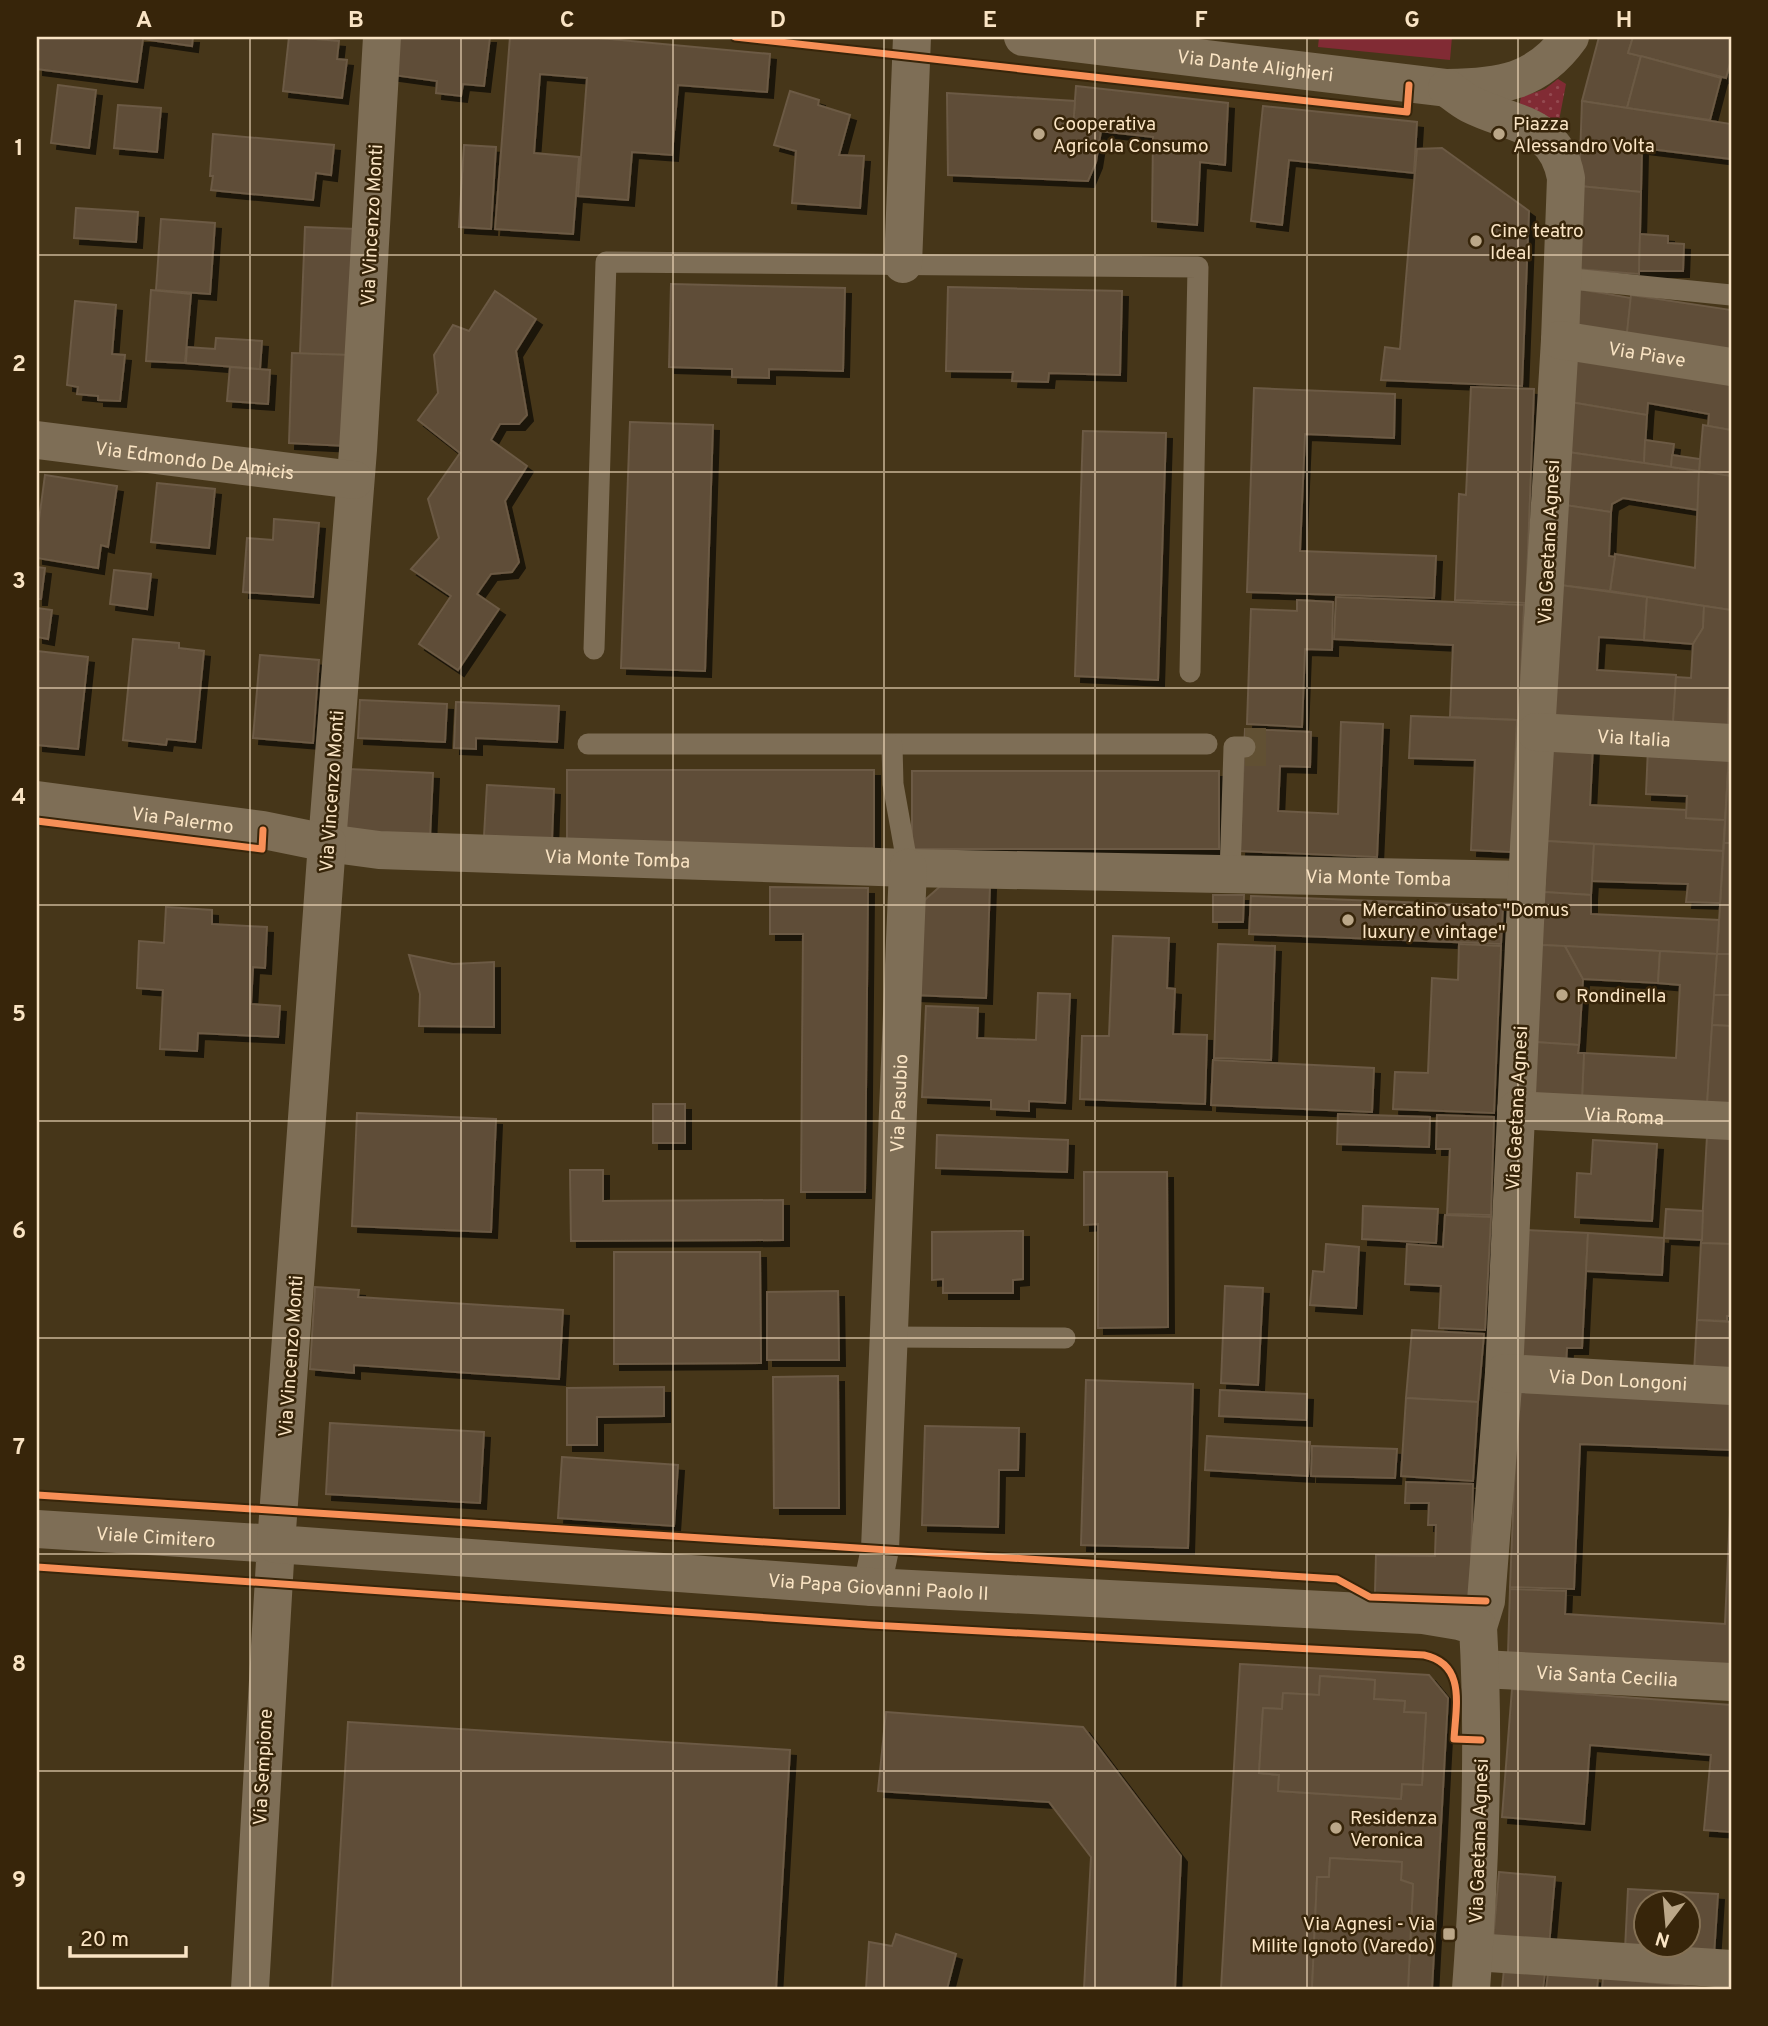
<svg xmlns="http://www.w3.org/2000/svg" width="1768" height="2026" viewBox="0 0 1768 2026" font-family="Overpass,sans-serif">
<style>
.grass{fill:url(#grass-dots)}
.garden{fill:#812b34}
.building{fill:#5e4d37;stroke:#6c5a44;stroke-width:2;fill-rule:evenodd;filter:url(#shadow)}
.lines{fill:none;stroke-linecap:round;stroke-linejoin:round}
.minor-tunnel{stroke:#615033;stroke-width:38;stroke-dasharray:38 19;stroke-linecap:butt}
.service{stroke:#7e6e56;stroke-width:21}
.minor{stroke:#7e6e56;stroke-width:38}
.tertiary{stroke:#7e6e56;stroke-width:38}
.cycleway-casing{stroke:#37250a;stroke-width:11}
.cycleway{stroke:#f78f57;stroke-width:7}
.grid{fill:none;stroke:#fae4c4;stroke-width:2;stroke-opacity:0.55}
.poi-dot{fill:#bba788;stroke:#37250a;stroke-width:2.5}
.labels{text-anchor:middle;stroke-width:5;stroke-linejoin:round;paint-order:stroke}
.street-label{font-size:19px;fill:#fae4c4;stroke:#37250a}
.poi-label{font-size:19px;fill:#fae4c4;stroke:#37250a;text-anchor:start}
.neatline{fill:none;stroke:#fae4c4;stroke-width:2.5}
.grid-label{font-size:23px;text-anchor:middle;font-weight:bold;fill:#fae4c4}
</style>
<defs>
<pattern id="grass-dots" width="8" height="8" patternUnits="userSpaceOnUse" patternTransform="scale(1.75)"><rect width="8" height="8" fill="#812b34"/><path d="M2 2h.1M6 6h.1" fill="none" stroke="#944a50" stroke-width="1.8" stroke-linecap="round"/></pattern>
<filter id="shadow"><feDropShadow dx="6" dy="6" stdDeviation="0" flood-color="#0009"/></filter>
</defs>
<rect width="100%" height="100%" fill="#463619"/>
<!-- grass -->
<path class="grass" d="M1558,79L1566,84L1558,126L1519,106L1521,97L1545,89Z"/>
<!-- garden -->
<path class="garden" d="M1319,37H1452L1450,60L1318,47Z"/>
<!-- building -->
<g class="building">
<path d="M37,37H193L192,46L143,39L137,82L37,69Z"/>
<path d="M289,37L339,41L337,59L347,60L342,98L283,91Z"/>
<path d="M397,37H490L484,86L463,84L461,96L436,93L437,81L393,75Z"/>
<path d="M510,37H588L770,54L767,92L678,85L672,155L632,152L628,200L578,196L587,78L540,74L534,153L579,157L573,234L495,229Z"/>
<path d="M1599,37H1633L1628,53L1641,56L1627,108L1582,101Z"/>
<path d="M1633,37H1731V59L1726,78L1628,53Z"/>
<path d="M1641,56L1721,78L1710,120L1627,108Z"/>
<path d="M58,85L96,90L89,148L51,143Z"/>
<path d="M1076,86L1228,103L1225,165L1200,162L1197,225L1152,221L1153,137L1073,128Z"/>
<path d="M790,91L819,100L818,105L850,115L839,155L864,156L860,208L792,203L796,151L774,145Z"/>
<path d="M947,93L1075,101L1073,128L1101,131L1096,162L1088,181L948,175Z"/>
<path d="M1582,101L1731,124V159L1642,148L1641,192L1579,186Z"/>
<path d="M118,105L161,108L157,152L114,148Z"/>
<path d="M1263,106L1417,122L1414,173L1289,160L1282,225L1251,221Z"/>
<path d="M213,134L334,145L331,175L316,173L313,200L211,190L213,176H210Z"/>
<path d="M464,145L496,147L491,229L459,227Z"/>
<path d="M1442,148L1529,211L1522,386L1381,380L1385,347L1400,349L1417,149Z"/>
<path d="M1579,186L1641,192L1639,274L1576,269Z"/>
<path d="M76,208L138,212L136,242L74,238Z"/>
<path d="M161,219L215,223L210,294L156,290Z"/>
<path d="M305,227L356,229L350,355L300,354Z"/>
<path d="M1640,234L1668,236V243L1684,244L1683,271H1639Z"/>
<path d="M671,284L845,288L843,371L769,369V378L732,377V369L669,367Z"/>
<path d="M948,287L1122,291L1120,375L1049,373L1048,382L1012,381L1013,372L946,371Z"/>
<path d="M1578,289L1631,298L1626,342L1575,333Z"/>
<path d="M151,290L191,294L185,363L146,361Z"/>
<path d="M495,291L536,319L516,351L527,415L519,424H500L491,440L527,466L505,501L519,562L512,572L491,574L477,594L499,609L458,670L419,644L451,596L411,569L439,538L428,499L460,453L418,420L438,393L434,355L453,325L469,331Z"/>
<path d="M1631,295L1731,310V352L1626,342Z"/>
<path d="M75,301L116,305L112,354L125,355L120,401L98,400V396L77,394L78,387L67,385Z"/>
<path d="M216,338L262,341L260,369L186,363L187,347L215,349Z"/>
<path d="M1573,350L1731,375V430L1708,426L1709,414L1648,403L1647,415L1570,402Z"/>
<path d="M292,353L350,355L346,446L289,443Z"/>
<path d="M230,367L270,370L268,404L227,401Z"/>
<path d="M1471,387L1534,389L1526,603L1455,600L1459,494L1466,495Z"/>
<path d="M1254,388L1395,394L1394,438L1305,434L1300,551L1436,556L1434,598L1247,592Z"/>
<path d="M1570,402L1647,415L1644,463L1568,452Z"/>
<path d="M630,422L713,425L705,671L621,668Z"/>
<path d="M1703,425L1731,430V476L1699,471Z"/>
<path d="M1083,431L1166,433L1158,680L1075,676Z"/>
<path d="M1645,440L1674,444L1671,467L1644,463Z"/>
<path d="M1568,452L1699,471L1698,510L1623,498L1612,504L1611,512L1565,505Z"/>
<path d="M1672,455L1700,459L1699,471L1671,467Z"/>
<path d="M1699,471L1731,476V610L1610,591L1615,554L1695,568Z"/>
<path d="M45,475L117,486L108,547L101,545L98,568L37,558V535Z"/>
<path d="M157,483L215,489L209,548L151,542Z"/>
<path d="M1565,505L1611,512L1609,556L1615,557L1610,591L1560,585Z"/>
<path d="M274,519L319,523L313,597L243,592L247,538L273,540Z"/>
<path d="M37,567L45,568L41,599H37Z"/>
<path d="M114,570L151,574L147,609L110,604Z"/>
<path d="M1560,585L1647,597L1644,640L1599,637L1597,670L1676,675L1673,723L1554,716Z"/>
<path d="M1336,597L1524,605L1519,720L1450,717L1453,645L1334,639Z"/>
<path d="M1647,597L1704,606L1703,628L1693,644L1644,640Z"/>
<path d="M1297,600L1333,602L1332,650L1305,649L1302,727L1247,724L1251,609L1297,611Z"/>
<path d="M1704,606L1731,610L1728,726L1673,723L1676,677L1691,678L1693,644L1703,628Z"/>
<path d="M37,608L52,610L48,639L37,637Z"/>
<path d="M133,639L179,643V648L204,651L195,742L167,739L166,745L123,740Z"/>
<path d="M37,651L88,657L78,749L37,745Z"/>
<path d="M260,655L319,660L313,743L253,738Z"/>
<path d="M360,700L447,704L445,742L358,738Z"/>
<path d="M456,702L559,706L557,742L476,738V749L454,748Z"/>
<path d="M1411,716L1517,720L1511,852L1471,850L1475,760L1409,758Z"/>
<path d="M1341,722L1383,724L1377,857L1240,851L1245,729L1311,732L1310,767L1280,766L1278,811L1338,814Z"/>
<path d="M1552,743L1593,745L1590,805L1686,810V818L1725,820L1723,851L1547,841Z"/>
<path d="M1648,748L1729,752L1725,820L1686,818L1687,796L1646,794Z"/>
<path d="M348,769L433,773L430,837L345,833Z"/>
<path d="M567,770H874V848L567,847Z"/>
<rect x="912" y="771" width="307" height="78"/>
<path d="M1728,772L1731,773V843H1724Z"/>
<path d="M487,785L554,789L552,840L484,836Z"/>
<path d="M1547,841L1594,844L1591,895L1544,892Z"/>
<path d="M1724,843H1731V954H1717Z"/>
<path d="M1594,844L1723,851L1720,903L1686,902L1688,884L1592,881Z"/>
<path d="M945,882L990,884L986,998L913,995L918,906Z"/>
<path d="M770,887L868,888L865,1192H801L803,934H770Z"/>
<path d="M1544,892L1591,895V914L1719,920L1717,954L1541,945Z"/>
<path d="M1213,895H1244L1243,922H1213Z"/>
<path d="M1251,896L1503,906L1501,944L1249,934Z"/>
<path d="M166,907L212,910V924L267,927L265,968L253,967L251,1004L280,1006L278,1037L198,1033L197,1051L160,1049L163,990L137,988L139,941L164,943Z"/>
<path d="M1113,936L1169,938L1167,988L1175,989L1173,1034L1207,1035L1205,1104L1080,1099L1082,1036H1109Z"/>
<path d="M1218,944L1275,946L1271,1060L1214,1058Z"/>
<path d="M1459,944L1501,946L1494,1113L1393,1109L1395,1072L1428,1073L1432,978L1458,980Z"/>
<path d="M1541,945L1565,946L1583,979L1579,1045L1535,1042Z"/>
<path d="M1565,946L1660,951L1658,983L1583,979Z"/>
<path d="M1660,951L1717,954L1707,1105L1582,1099L1584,1053L1676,1058L1680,985L1658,983Z"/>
<path d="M1717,954H1731V995H1714Z"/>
<path d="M409,955L453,964L494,962V1027L419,1026L420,994Z"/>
<path d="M1038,993L1070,994L1065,1103L1029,1101V1111L991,1109V1100L922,1097L926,1006L978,1008L977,1038L1036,1040Z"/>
<path d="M1714,995H1731V1026L1712,1025Z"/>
<path d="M1712,1025L1731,1026V1106L1707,1105Z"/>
<path d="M1535,1042L1579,1045L1578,1053H1584L1582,1099L1532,1097Z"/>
<path d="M1213,1060L1374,1068L1372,1112L1211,1105Z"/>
<rect x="653" y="1104" width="32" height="39"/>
<path d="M357,1113L496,1119L491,1232L352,1226Z"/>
<path d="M1338,1114L1430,1117L1429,1147L1337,1144Z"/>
<path d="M1437,1115L1494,1117L1491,1215L1447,1214L1450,1149H1436Z"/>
<path d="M937,1135L1068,1140L1067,1172L936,1168Z"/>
<path d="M1731,1135V1244L1701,1243L1707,1136Z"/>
<path d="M1593,1140L1657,1144L1652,1221L1575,1217L1577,1173L1591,1174Z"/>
<path d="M570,1170H603V1201L783,1200V1240L571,1241Z"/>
<path d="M1084,1172H1167L1168,1327L1098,1328V1224L1084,1225Z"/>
<path d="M1363,1206L1438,1209L1436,1243L1362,1239Z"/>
<path d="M1666,1209L1703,1211L1702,1240L1664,1238Z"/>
<path d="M1445,1215L1491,1217L1485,1330L1439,1328L1441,1286L1405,1284L1407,1244L1443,1247Z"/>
<path d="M1525,1230L1588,1233L1582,1348H1567L1566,1364L1519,1362Z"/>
<path d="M1023,1231V1279L1013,1280V1293H943V1279L932,1280V1232Z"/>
<path d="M1588,1233L1664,1238L1662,1275L1586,1271Z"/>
<path d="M1701,1243L1731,1244V1316H1727V1321L1697,1320Z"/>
<path d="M1326,1244L1359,1247L1356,1308L1310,1305L1313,1271L1324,1272Z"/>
<path d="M614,1252H760L761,1363L614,1364Z"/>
<path d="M1225,1286L1263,1288L1258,1385L1221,1383Z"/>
<path d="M315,1287L359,1290L358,1297L563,1310L559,1379L354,1365V1373L310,1369Z"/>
<path d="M838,1291L839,1360H767V1292Z"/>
<path d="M1697,1320L1731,1322V1375L1694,1373Z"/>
<path d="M1412,1330L1484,1334L1478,1402L1406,1398Z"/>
<path d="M838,1376L839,1508H774L773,1377Z"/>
<path d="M1086,1380L1193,1384L1188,1548L1081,1545Z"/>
<path d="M664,1387V1416L597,1417V1445H567V1388Z"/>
<path d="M1220,1390L1307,1394L1306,1420L1219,1416Z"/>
<path d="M1518,1392L1731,1401V1450L1580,1444L1574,1589L1510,1587Z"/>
<path d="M1406,1398L1478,1402L1473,1481L1401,1476Z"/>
<path d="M330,1423L484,1432L480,1503L326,1494Z"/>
<path d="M925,1426L1019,1428L1018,1470H999L998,1527L922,1525Z"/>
<path d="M1207,1436L1310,1442L1308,1476L1205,1470Z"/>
<path d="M1312,1446L1397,1449L1395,1478L1311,1476Z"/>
<path d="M562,1457L678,1465L674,1526L558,1518Z"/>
<path d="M1406,1482L1473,1484L1470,1596L1375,1593L1376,1555L1435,1556L1436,1525H1428L1429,1503H1405Z"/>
<path d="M1731,1491V1667L1508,1653L1510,1589L1566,1591L1565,1614L1725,1624Z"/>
<path d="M1240,1664L1429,1675L1448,1698L1432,1989H1408L1413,1884L1401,1880L1402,1862L1330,1858L1329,1877H1317L1312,1989H1221ZM1320,1676L1375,1680L1374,1699L1405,1701L1404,1712L1426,1713L1422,1785L1402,1784L1401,1799L1278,1791L1279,1775L1259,1773L1263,1708L1282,1709L1283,1693L1319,1695Z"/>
<path d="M1320,1676L1375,1680L1374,1699L1405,1701L1404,1712L1426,1713L1422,1785L1402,1784L1401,1799L1278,1791L1279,1775L1259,1773L1263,1708L1282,1709L1283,1693L1319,1695Z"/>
<path d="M1512,1689L1731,1705V1832L1704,1830L1711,1755L1590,1745L1584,1824L1502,1817Z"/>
<path d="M886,1712L1083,1727L1181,1856L1175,1989H1084L1091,1857L1049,1802L878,1791Z"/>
<path d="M348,1722L790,1750L776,1989H332Z"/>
<path d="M1330,1858L1402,1862L1401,1880L1413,1884L1408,1989H1312L1317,1877H1329Z"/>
<path d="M1499,1872L1555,1877L1549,1946L1493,1941Z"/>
<path d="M1628,1889L1718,1894L1714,1955L1625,1950ZM1646,1904H1688V1946H1646Z"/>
<path d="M896,1934L956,1954L947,1989H866L869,1942L892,1946Z"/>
<path d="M1504,1969L1545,1973L1543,1989H1502Z"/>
<path d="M1548,1973L1598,1978L1597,1989H1546Z"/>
<path d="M1606,1978L1715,1989H1602L1603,1979Z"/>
</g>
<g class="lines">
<!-- minor-tunnel -->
<path class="minor-tunnel" d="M1245,747H1266"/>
<!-- service -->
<g class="service">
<path d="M1562,278L1731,295"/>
<path d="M594,649L606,262L1198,267L1190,672"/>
<path d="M588,744H1207"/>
<path d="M892,745L893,784L908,868"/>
<path d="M1230,874L1234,747H1245"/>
<path d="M889,1337L1065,1338"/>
</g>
<!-- minor -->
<g class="minor">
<path id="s1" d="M382,37L358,450L327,843L379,850L908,868L1527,880"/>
<path id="s2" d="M1023,37L1447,88C1500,87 1537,83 1570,37"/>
<path d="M1447,88C1454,93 1462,100 1470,104C1511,125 1556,122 1566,178L1560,340L1527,880L1504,1373L1486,1601L1478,1627"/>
<path d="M903,264L912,37"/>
<path id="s3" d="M1560,340L1731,367"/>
<path id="s4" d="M37,440L354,480"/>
<path id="s5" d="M1536,732L1731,743"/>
<path id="s6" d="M1516,1110L1731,1121"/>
<path id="s7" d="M1504,1373L1731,1386"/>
<path id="s8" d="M37,1529L276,1544L250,1989"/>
<path id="s9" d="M872,1587L880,1549L908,868"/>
<path id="s10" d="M1481,1669L1731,1682"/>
<path d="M1474,1952L1731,1969"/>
</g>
<!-- tertiary -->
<path class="tertiary" id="s11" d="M37,800L263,830L327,843L276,1544L872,1587L1423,1615L1459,1621L1478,1627C1485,1747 1480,1869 1471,1989"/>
<!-- cycleway casing -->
<g class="cycleway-casing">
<g id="cycleway">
<path d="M735,37L1407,112L1409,85"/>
<path d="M37,821L262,849L263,830"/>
<path d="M37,1495L1337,1579L1370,1597L1486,1601"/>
<path d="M37,1567L871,1625L1424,1655C1466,1664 1456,1705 1454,1739L1481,1740"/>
</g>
</g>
<!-- cycleway -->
<use href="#cycleway" class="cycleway"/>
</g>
<!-- grid -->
<path class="grid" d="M250,37V1989M461,37V1989M673,37V1989M884,37V1989M1095,37V1989M1307,37V1989M1518,37V1989M37,255H1731M37,472H1731M37,688H1731M37,905H1731M37,1121H1731M37,1338H1731M37,1554H1731M37,1771H1731"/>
<!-- markers -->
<g class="poi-dot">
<circle cx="1039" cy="134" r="7"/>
<circle cx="1499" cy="134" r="7"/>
<circle cx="1476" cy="241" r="7"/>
<circle cx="1348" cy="920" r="7"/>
<circle cx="1562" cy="995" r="7"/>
<circle cx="1336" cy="1828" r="7"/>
<rect x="1442" y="1927" width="14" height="14" rx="3.5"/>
</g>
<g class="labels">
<!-- street labels -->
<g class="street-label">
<text dy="7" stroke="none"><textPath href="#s2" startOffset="234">Via Dante Alighieri</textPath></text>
<text transform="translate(371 225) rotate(-87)" y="7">Via Vincenzo Monti</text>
<text dy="7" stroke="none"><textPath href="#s3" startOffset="88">Via Piave</textPath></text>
<text dy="7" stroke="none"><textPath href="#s4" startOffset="159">Via Edmondo De Amicis</textPath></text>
<text transform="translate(1548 542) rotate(-87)" y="7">Via Gaetana Agnesi</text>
<text dy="7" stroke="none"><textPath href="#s5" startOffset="98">Via Italia</textPath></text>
<text transform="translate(331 791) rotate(-86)" y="7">Via Vincenzo Monti</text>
<text dy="7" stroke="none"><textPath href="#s11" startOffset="147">Via Palermo</textPath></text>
<text dy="7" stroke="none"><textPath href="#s1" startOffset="1099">Via Monte Tomba</textPath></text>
<text dy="7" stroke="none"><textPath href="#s1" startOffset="1860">Via Monte Tomba</textPath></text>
<text dy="7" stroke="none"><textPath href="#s9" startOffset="485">Via Pasubio</textPath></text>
<text transform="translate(1516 1108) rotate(-87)" y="7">Via Gaetana Agnesi</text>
<text dy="7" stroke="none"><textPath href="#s6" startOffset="108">Via Roma</textPath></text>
<text transform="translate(290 1356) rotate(-86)" y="7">Via Vincenzo Monti</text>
<text dy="7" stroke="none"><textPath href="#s7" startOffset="114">Via Don Longoni</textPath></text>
<text dy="7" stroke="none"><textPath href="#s8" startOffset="119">Viale Cimitero</textPath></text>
<text dy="7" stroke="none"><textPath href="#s11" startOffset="1600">Via Papa Giovanni Paolo II</textPath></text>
<text dy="7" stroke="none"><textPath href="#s10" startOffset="126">Via Santa Cecilia</textPath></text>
<text transform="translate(262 1767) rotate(-87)" y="7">Via Sempione</text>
<text transform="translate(1478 1841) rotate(-88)" y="7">Via Gaetana Agnesi</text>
</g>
<!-- poi labels -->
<g class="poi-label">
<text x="1053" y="130">Cooperativa<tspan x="1053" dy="22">Agricola Consumo</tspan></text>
<text x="1513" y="130">Piazza<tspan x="1513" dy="22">Alessandro Volta</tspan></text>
<text x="1490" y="237">Cine teatro<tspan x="1490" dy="22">Ideal</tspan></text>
<text x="1362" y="916">Mercatino usato "Domus<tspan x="1362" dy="22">luxury e vintage"</tspan></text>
<text x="1576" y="1002">Rondinella</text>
<text x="1350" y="1824">Residenza<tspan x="1350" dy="22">Veronica</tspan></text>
<text x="1435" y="1930" text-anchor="end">Via Agnesi - Via<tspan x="1435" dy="22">Milite Ignoto (Varedo)</tspan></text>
</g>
</g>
<!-- border -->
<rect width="1768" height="2026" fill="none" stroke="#37250a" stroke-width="77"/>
<!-- north arrow -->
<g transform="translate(1667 1924) rotate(196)"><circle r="33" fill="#37250a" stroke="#857154" stroke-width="2"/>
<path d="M0-5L12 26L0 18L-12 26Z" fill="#bba788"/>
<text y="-10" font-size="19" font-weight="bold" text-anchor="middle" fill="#fae4c4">N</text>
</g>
<!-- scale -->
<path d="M70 1946v10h116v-10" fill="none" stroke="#fae4c4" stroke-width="3.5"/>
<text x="80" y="1946" font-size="21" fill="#fae4c4" stroke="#37250a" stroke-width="5" paint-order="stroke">20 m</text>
<rect x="38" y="38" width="1692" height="1950" class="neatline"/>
<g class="grid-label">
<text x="144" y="27">A</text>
<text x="356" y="27">B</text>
<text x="567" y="27">C</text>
<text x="778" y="27">D</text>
<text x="990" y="27">E</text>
<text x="1201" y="27">F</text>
<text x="1412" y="27">G</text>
<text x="1624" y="27">H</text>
<text x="19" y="155">1</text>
<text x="19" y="371">2</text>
<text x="19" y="588">3</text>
<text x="19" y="804">4</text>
<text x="19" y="1021">5</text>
<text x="19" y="1238">6</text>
<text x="19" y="1454">7</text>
<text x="19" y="1671">8</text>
<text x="19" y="1887">9</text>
</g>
</svg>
